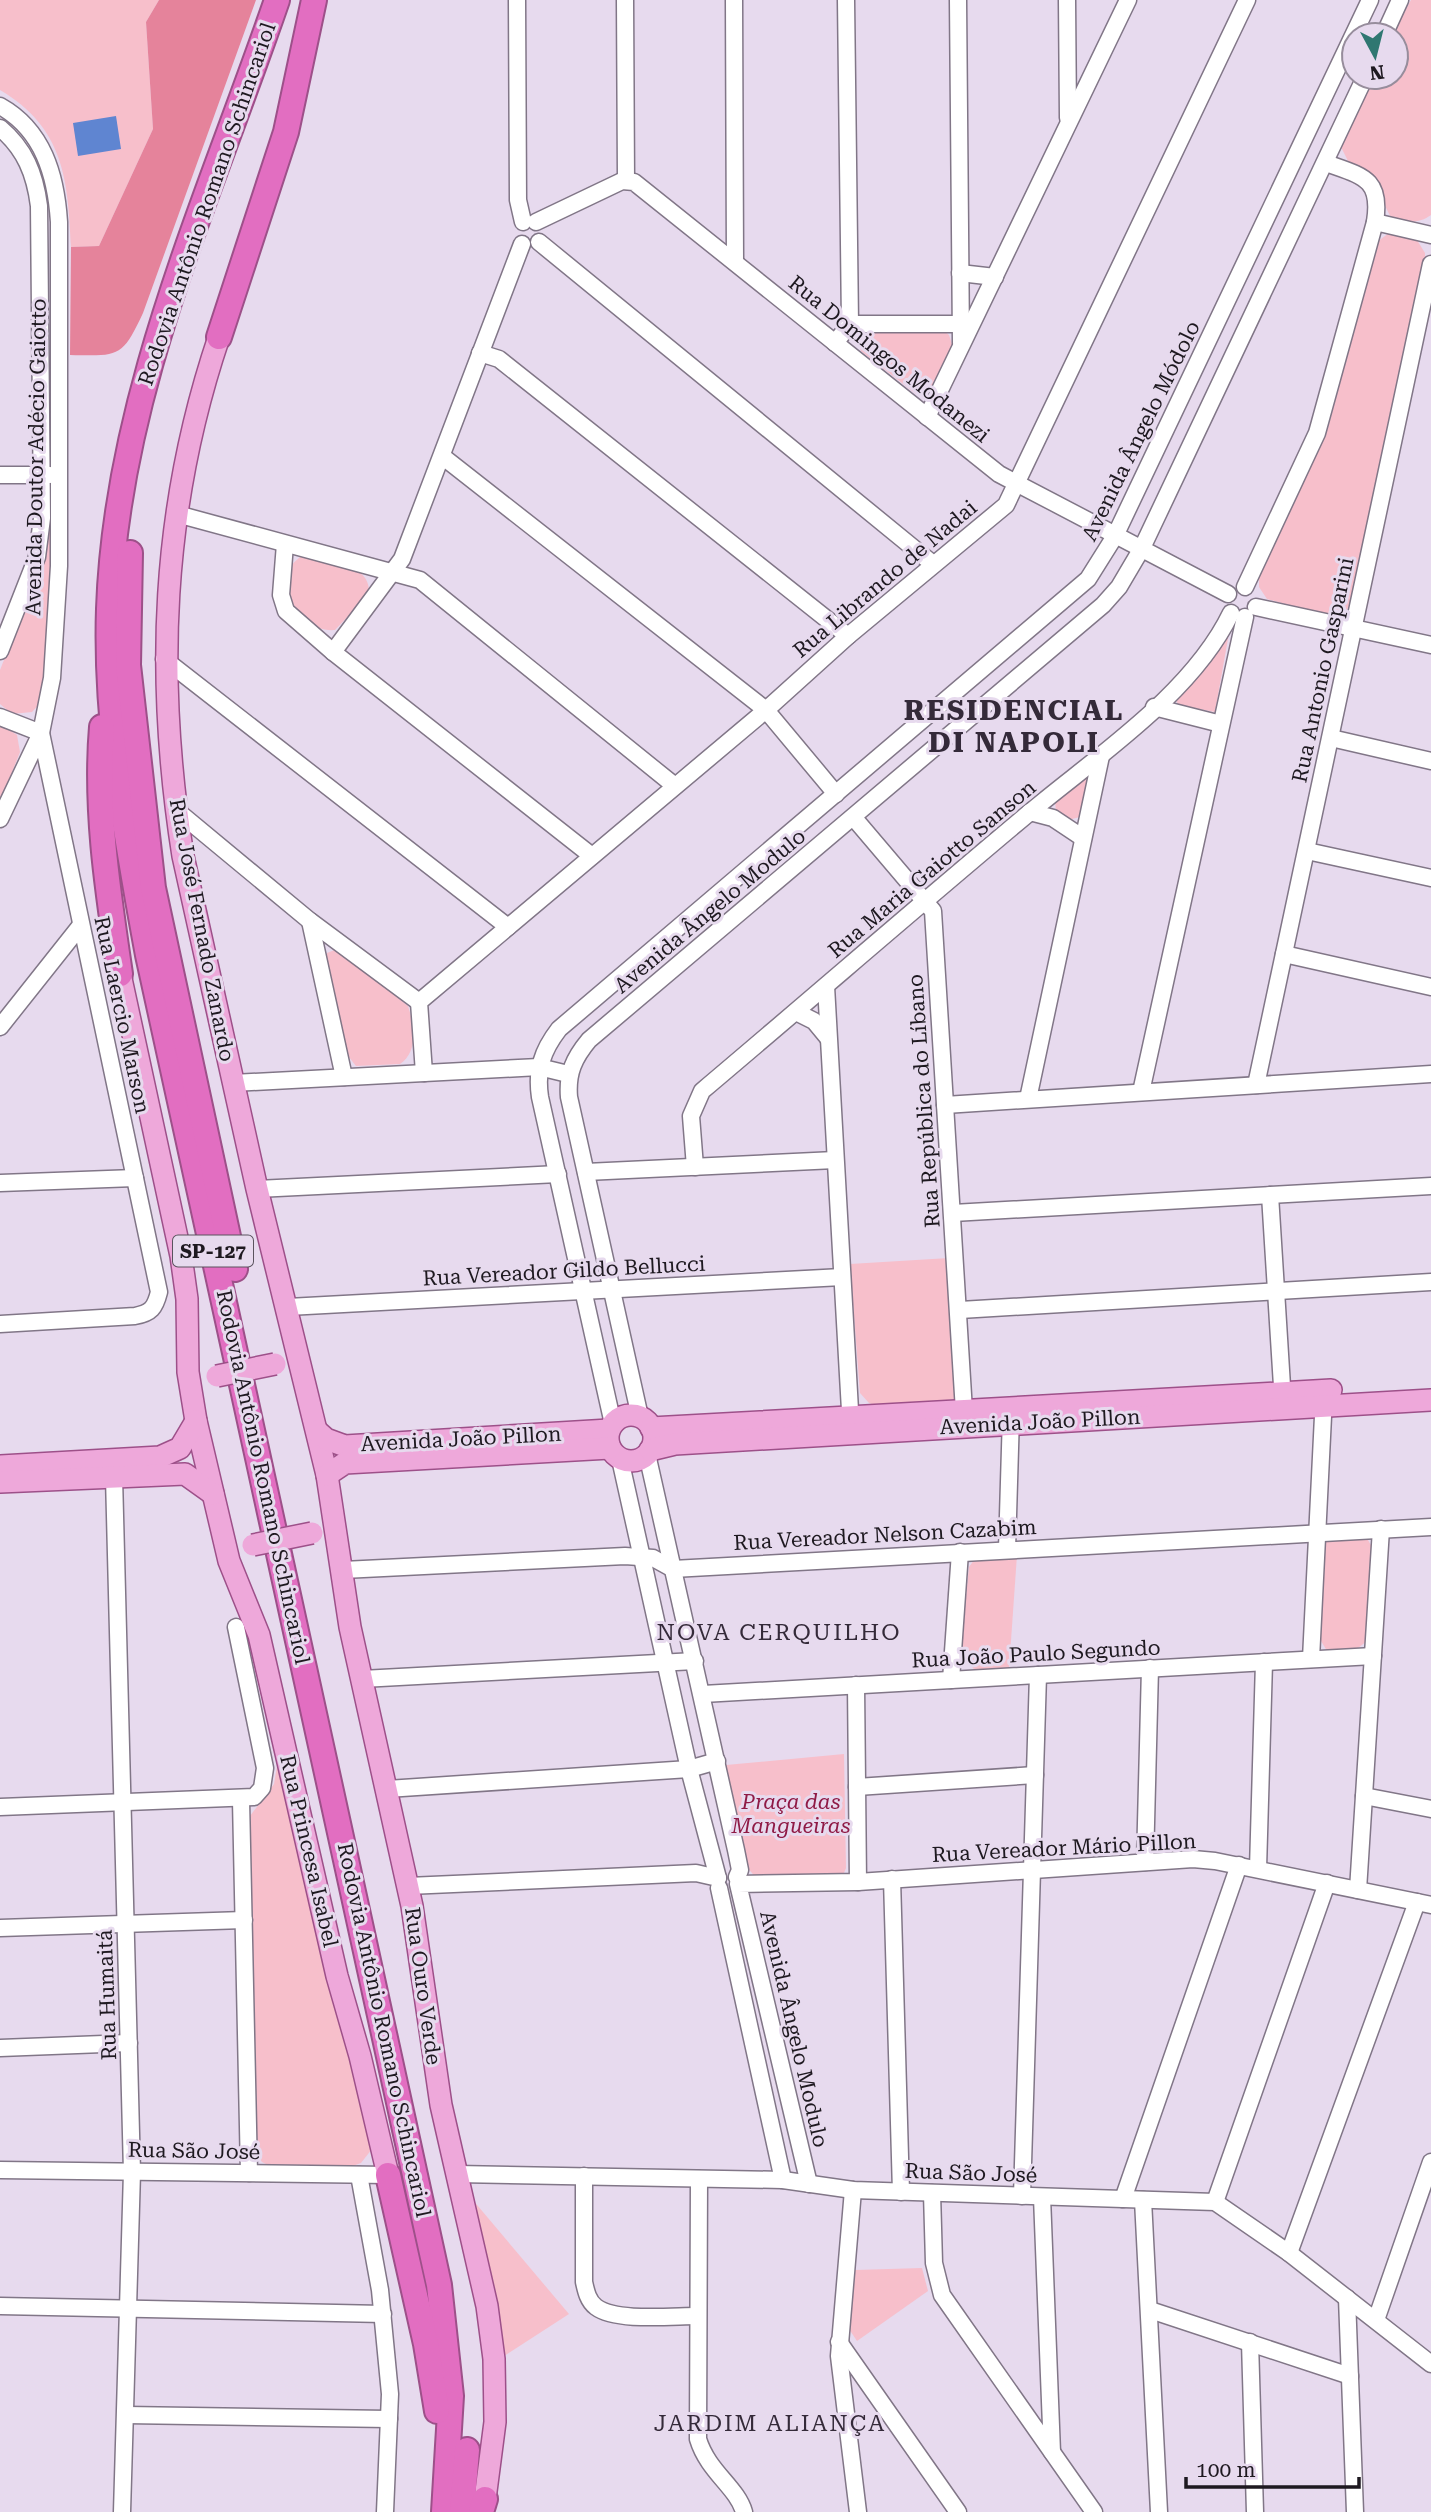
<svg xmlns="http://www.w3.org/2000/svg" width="1431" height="2512" viewBox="0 0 1431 2512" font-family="'Roboto Serif',serif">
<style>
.green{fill:#f7bfcb}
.forest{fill:#e5839b}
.water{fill:#5f85d1}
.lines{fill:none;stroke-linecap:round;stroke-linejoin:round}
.minor-casing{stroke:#817687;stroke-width:19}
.major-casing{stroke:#9d5089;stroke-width:24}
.highway-casing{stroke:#9d5089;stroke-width:28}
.minor{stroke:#fff;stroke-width:16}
.major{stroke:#eea8da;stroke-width:21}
.highway{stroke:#e26ec1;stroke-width:24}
.major-bridge-casing{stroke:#9d5089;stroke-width:24;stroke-linecap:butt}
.major-bridge{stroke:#eea8da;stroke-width:21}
.labels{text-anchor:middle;stroke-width:6;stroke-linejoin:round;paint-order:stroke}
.shield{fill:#e7daee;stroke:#5a535e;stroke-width:2}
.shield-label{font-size:19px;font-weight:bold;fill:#1e1920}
.street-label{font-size:21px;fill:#1e1920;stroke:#e7daee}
.park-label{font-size:21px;font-style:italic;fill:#8f1a46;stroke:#e7daee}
.neighbourhood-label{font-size:23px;letter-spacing:2px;fill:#342a39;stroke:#e7daee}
.district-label{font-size:28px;font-weight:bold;letter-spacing:2px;fill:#342a39;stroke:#e7daee}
</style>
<rect width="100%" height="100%" fill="#e7daee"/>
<!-- green -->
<g class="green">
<path d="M0,0H159L146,22L153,129L99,246L71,247C68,179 64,128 0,90Z"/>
<path d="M1411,0H1431V215C1419,224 1405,223 1391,217C1373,185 1388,182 1349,163L1341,147L1372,77H1396V35H1392Z"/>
<path d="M1389,233L1417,240L1425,253V263L1350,606L1341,615L1332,617L1267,599L1259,587V574L1328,428L1377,242Z"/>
<path d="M864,330H943L949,335L953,347L932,389L916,394L861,351L857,338Z"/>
<path d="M49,501H52L53,555L44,699L32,712L12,714L0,704V670L33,587Z"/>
<path d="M309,556C331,563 372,564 369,594L335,630C316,632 289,615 286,594C285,585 289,574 290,566L300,557Z"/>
<path d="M1229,633L1215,712L1178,705L1175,697L1206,667Z"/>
<path d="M0,724L17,735L20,752L0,803Z"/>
<path d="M1088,774L1080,817L1068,820L1056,813L1055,800Z"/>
<path d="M337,949L408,1006C414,1025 419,1051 400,1064L356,1066L345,1052L325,959L327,953Z"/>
<path d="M949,1258L957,1399L880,1407L869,1403L860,1393L850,1264Z"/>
<path d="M1358,1538L1368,1540L1372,1547L1367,1641L1358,1648L1327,1651L1318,1636L1325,1542Z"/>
<path d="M1017,1555L1009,1669H974L960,1654L969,1567L974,1560Z"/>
<path d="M247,1623L372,2149L361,2163L350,2167L270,2166L262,2162L257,2155L250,1816L274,1784L277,1766Z"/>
<path d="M844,1754L846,1868L844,1873L756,1878L747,1867L726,1765Z"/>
<path d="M472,2199L569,2314L501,2358Z"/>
<path d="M922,2268L928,2291L857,2341L849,2329L855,2270Z"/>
</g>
<!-- forest -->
<path class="forest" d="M159,0H256L143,313C122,358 119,356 70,355L71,247L99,246L153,129L146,22Z"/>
<!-- water -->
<path class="water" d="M116,116L121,149L78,156L73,123Z"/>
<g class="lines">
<!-- minor casing -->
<g class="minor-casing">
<g id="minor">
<path d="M517,0L518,200L523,222"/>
<path d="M625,0L626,180"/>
<path d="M734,0L735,262"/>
<path d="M958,0L961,343"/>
<path d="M1067,0L1068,118"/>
<path d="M1384,35L1400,0"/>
<path d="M0,106C43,130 56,175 59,222V566L52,678L41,733L0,819"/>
<path d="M0,128C25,149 35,174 39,206L42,518L37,557L0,651"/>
<path d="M536,222L622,181L634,182L999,474L1228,594"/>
<path d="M1375,222L1431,235"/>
<path d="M539,242L933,564"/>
<path d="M960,273L995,277"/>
<path d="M850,324H961"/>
<path d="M835,343L850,324L846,0"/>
<path d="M480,353L499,359L848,636"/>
<path d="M927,417L1128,0"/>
<path d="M442,456L766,710L836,794"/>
<path d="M0,475H50"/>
<path d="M177,514L420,580L675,786"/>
<path d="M285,544L281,595L286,611L333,652L592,856"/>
<path d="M1245,587L1317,433L1375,222C1382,178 1362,176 1326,163"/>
<path d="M1256,607L1431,645"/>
<path d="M333,652L402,559L522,244"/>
<path d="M164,659L508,927"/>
<path d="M1154,707L1221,724"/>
<path d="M0,717L41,733L159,1292C155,1308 151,1313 135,1316L0,1324"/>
<path d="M1331,738L1431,761"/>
<path d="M176,810L310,921L419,1002"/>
<path d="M1030,812L1053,818L1083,838"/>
<path d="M854,818L933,911L964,1411"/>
<path d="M1307,851L1431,878"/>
<path d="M310,921L344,1077"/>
<path d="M1284,954L1431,987"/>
<path d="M826,986L851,1428"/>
<path d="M796,1012L814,1021L828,1038"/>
<path d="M0,1027L81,925"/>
<path d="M424,1073L419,1002L766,710L848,636L1006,505L1247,0"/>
<path d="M233,1083L539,1067L568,1074"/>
<path d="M1256,1085L1431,264"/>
<path d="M1141,1092L1245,617"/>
<path d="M1028,1099L1101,756"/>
<path d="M945,1105L1431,1074"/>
<path d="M695,1167L691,1116L702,1091C811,999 919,905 1029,813C1097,756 1192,694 1231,613"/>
<path d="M586,1172L835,1160"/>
<path d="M0,1183L135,1178"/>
<path d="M257,1189L558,1174"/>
<path d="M1270,1195L1283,1402"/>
<path d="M953,1213L1431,1186"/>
<path d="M288,1307L842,1277"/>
<path d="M960,1310L1431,1282"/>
<path d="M640,1417L569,1097C567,1073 574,1058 589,1040L1103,605L1119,587L1142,548L1365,77"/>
<path d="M613,1424L540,1097C536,1070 542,1051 559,1029L1088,579L1115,536L1370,0"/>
<path d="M647,1454L736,1850L740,1870L737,1877"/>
<path d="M620,1459L689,1769L718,1878"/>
<path d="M114,1477L132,2172L122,2512"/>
<path d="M1007,1549L1011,1415"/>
<path d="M343,1570L625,1556L653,1558L673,1569L1431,1527"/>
<path d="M1311,1659L1324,1396"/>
<path d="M362,1679L695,1661"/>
<path d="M951,1680L960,1552"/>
<path d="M856,1685L858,1882"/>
<path d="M703,1694L1373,1656"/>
<path d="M857,1787L1035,1775"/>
<path d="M387,1789L689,1769L717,1761"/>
<path d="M1364,1796L1431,1809"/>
<path d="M241,1800L249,2173"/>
<path d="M0,1807L254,1797L262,1788L265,1768L236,1627"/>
<path d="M1145,1862L1150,1668"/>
<path d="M1258,1869L1264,1662"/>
<path d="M892,1879L901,2192"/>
<path d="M408,1886L696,1873L718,1878"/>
<path d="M719,1888L783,2180"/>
<path d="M1358,1890L1381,1529"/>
<path d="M0,1928L244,1920"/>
<path d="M0,2048L129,2043"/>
<path d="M0,2170L388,2175"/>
<path d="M457,2174L783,2180L853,2190L1215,2202L1289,2253L1431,2364"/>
<path d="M359,2175L380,2290L390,2394L385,2512"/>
<path d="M584,2176V2282C586,2291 588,2301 596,2307C616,2322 672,2316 697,2316"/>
<path d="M699,2179L698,2439C708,2472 737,2487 744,2512"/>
<path d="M809,2184L738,1884L858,1882L1193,1859L1215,1861L1431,1905"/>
<path d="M853,2190L839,2356L858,2512"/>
<path d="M932,2193L934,2263L942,2295L1094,2512"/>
<path d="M1022,2196L1038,1675"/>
<path d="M1042,2197L1052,2452"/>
<path d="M1123,2199L1239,1865"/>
<path d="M1143,2200L1159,2512"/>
<path d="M1215,2202L1327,1883"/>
<path d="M1289,2253L1417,1902"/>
<path d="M1347,2298L1355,2512"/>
<path d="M0,2306L383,2314"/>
<path d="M1150,2310L1350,2376"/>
<path d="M1376,2320L1431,2162"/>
<path d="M839,2342L958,2512"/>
<path d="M1250,2342L1255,2512"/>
<path d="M126,2415L389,2419"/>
</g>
</g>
<!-- major casing -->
<g class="major-casing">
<g id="major">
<path d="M219,337C161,509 155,678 183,856L257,1189L327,1475L350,1627L412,1906L441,2105L487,2306L494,2359L495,2422L485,2499"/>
<path d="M120,974L181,1256L187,1299L188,1372L196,1421L229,1561L259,1635L337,1976L360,2056L388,2175"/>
<circle cx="631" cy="1438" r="23"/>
<path d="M651,1428L1331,1390"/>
<path d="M317,1431L326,1439L345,1446L609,1430"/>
<path d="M650,1450L675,1444L1431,1400"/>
<path d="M0,1466L160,1457L180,1448L196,1421"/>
<path d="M327,1475L345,1463L610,1448"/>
<path d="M0,1482L185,1474L213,1494"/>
</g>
</g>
<!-- highway casing -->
<g class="highway-casing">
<g id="highway">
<path d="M277,0C209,198 116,396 109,609C105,724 127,842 148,955L439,2285L451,2396L444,2512"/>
<path d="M219,337L286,132L314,0"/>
<path d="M130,553L128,665L153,888L235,1269"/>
<path d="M102,727C95,809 108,892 120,974"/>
<path d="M388,2175L426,2344L437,2411"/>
<path d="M462,2512L467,2450"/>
<path d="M481,2512L485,2499"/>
</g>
</g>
<!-- minor -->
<use href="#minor" class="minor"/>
<!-- major -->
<use href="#major" class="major"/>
<!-- highway -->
<use href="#highway" class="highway"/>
<!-- major-bridge casing -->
<g class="major-bridge-casing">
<g id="major-bridge">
<path d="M217,1376L275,1364"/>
<path d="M253,1545L312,1533"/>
</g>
</g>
<!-- major-bridge -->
<use href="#major-bridge" class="major-bridge"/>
</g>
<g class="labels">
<!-- shield labels -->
<rect class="shield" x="173" y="1235.5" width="80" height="31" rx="5"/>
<g class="shield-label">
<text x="213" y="1258">SP-127</text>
</g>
<!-- street labels -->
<g class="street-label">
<text transform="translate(207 204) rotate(-71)" y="7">Rodovia Antônio Romano Schincariol</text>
<text transform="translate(889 359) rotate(39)" y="7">Rua Domingos Modanezi</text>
<text transform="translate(1141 431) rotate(-64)" y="7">Avenida Ângelo Módolo</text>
<text transform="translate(36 457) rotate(-89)" y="7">Avenida Doutor Adécio Gaiotto</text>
<text transform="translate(885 579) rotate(-40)" y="7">Rua Librando de Nadai</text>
<text transform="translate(1323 670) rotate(-78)" y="7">Rua Antonio Gasparini</text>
<text transform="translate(932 869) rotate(-40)" y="7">Rua Maria Gaiotto Sanson</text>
<text transform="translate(710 911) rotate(-40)" y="7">Avenida Ângelo Modulo</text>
<text transform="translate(202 930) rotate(79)" y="7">Rua José Fernado Zanardo</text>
<text transform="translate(122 1015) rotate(78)" y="7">Rua Laercio Marson</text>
<text transform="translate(924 1101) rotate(-94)" y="7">Rua República do Líbano</text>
<text transform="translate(564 1271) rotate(-3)" y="7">Rua Vereador Gildo Bellucci</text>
<text transform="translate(1040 1422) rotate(-3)" y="7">Avenida João Pillon</text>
<text transform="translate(461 1439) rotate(-3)" y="7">Avenida João Pillon</text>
<text transform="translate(263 1477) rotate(78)" y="7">Rodovia Antônio Romano Schincariol</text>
<text transform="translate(885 1535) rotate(-3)" y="7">Rua Vereador Nelson Cazabim</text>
<text transform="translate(1036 1654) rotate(-3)" y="7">Rua João Paulo Segundo</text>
<text transform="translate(1064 1848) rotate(-3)" y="7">Rua Vereador Mário Pillon</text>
<text transform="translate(309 1851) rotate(77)" y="7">Rua Princesa Isabel</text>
<text transform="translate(423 1986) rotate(82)" y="7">Rua Ouro Verde</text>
<text transform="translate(107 1995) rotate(-92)" y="7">Rua Humaitá</text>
<text transform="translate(794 2029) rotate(77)" y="7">Avenida Ângelo Modulo</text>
<text transform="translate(384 2030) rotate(78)" y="7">Rodovia Antônio Romano Schincariol</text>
<text transform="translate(194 2151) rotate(1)" y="7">Rua São José</text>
<text transform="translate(971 2173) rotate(2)" y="7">Rua São José</text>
</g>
<!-- park labels -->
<g class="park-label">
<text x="791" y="1809">Praça das<tspan x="791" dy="24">Mangueiras</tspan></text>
</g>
<!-- neighbourhood labels -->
<g class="neighbourhood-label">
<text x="779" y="1640">NOVA CERQUILHO</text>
<text x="770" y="2431">JARDIM ALIANÇA</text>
</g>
<!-- district labels -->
<g class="district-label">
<text x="1014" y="720">RESIDENCIAL<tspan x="1014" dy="32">DI NAPOLI</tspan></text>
</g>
</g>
<!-- north arrow -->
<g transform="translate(1375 56) rotate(173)"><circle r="33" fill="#e7daee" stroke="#978d9c" stroke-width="2"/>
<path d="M0-5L12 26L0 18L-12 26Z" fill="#2f7771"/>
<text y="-10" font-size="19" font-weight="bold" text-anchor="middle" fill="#1e1920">N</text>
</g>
<!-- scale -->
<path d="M1186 2477v10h173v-10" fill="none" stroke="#1e1920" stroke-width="3.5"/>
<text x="1196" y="2477" font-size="21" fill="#1e1920" stroke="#e7daee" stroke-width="5" paint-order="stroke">100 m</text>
</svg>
